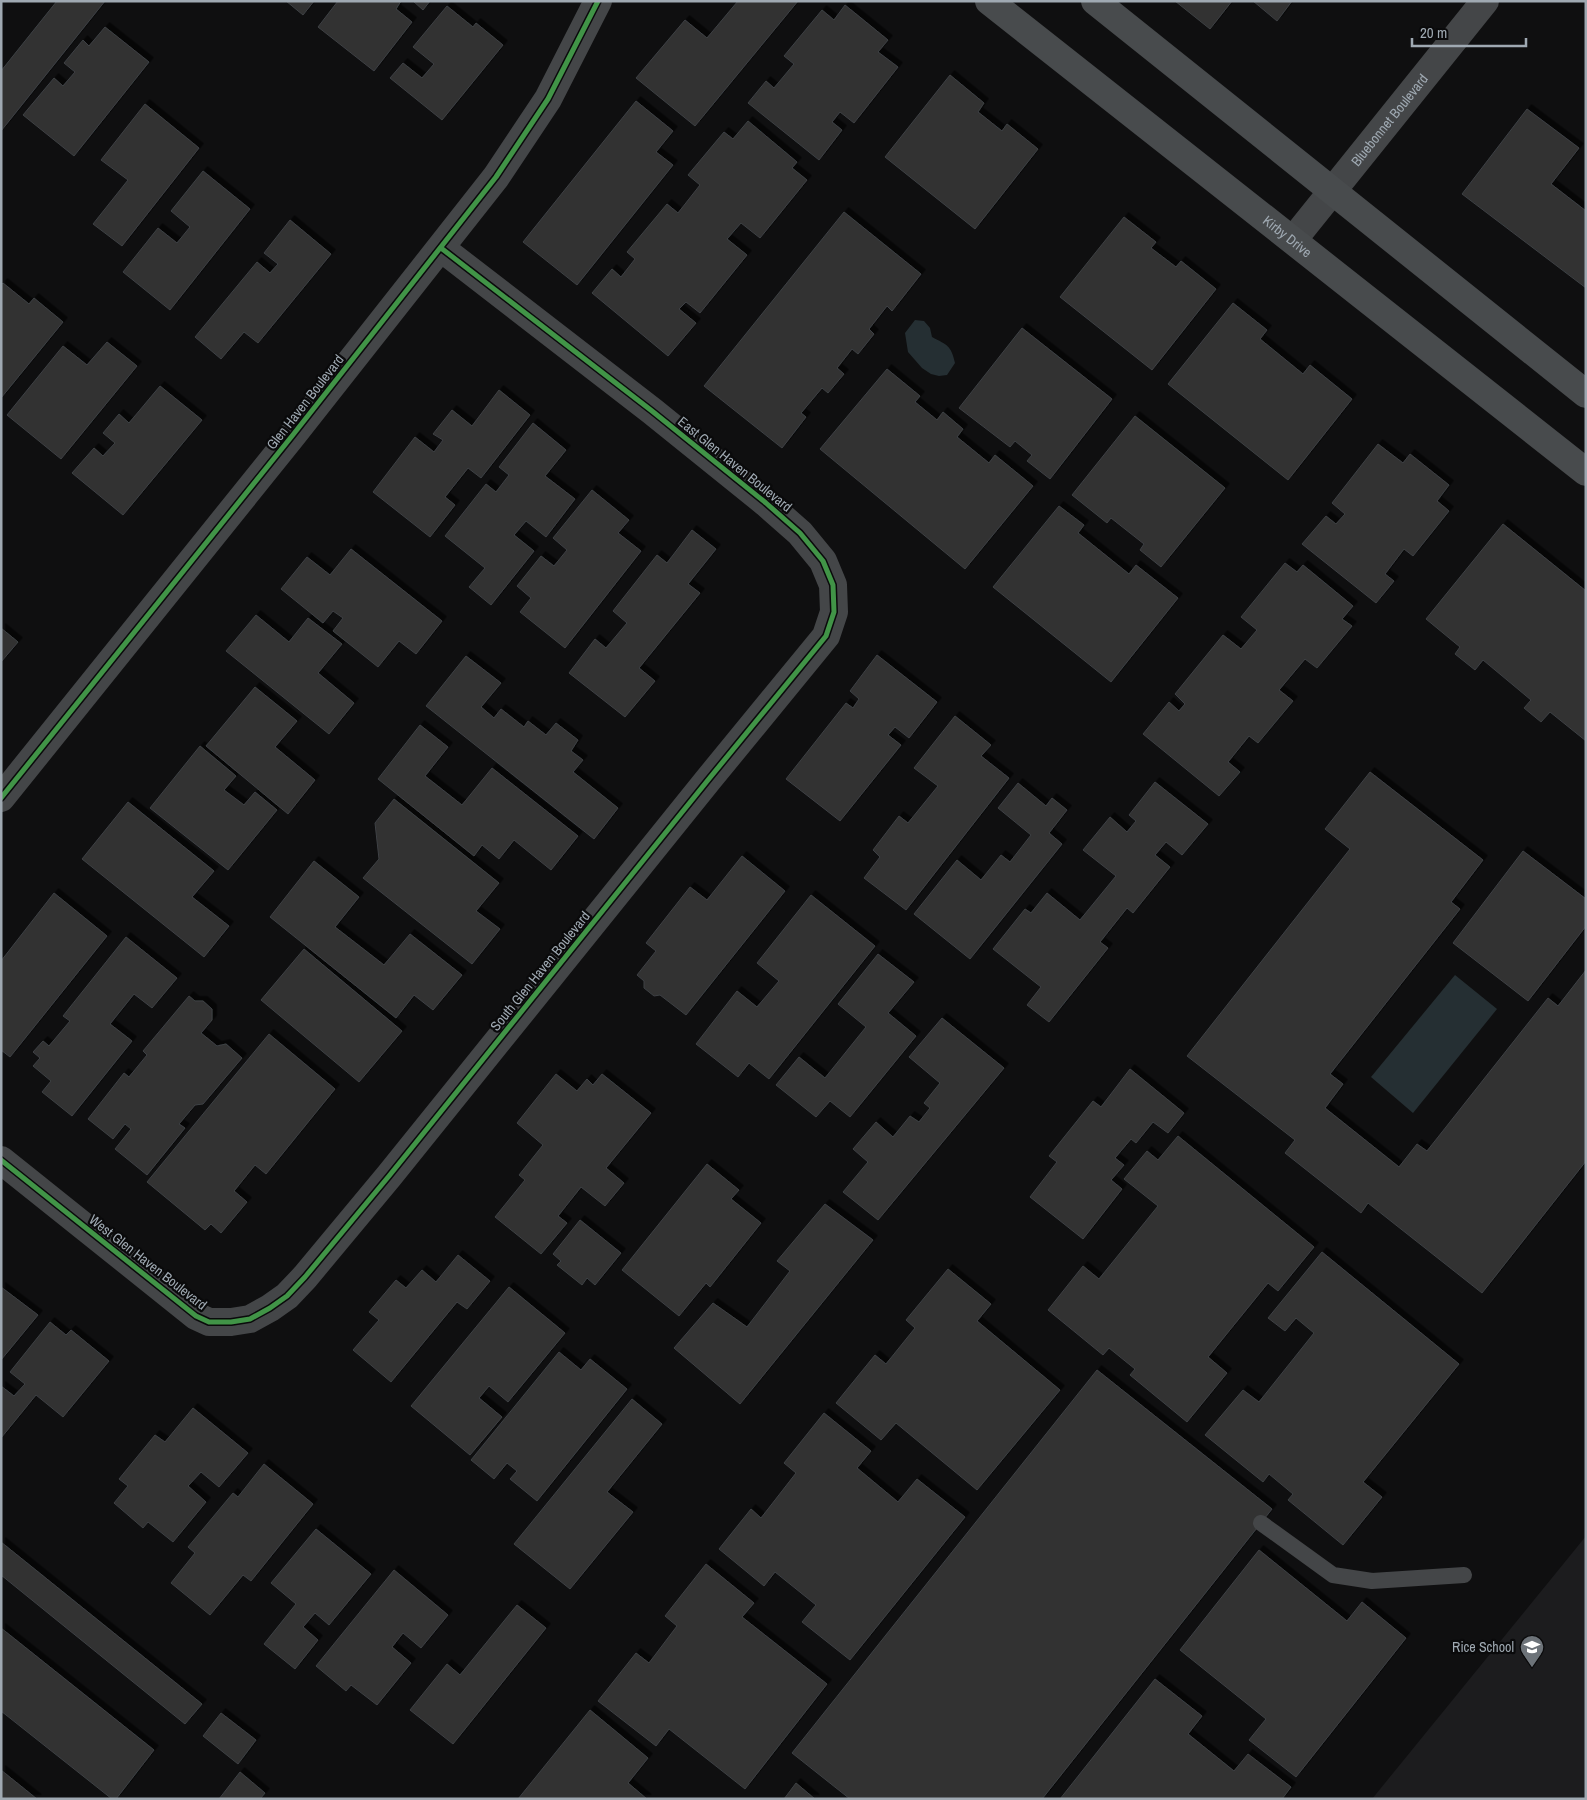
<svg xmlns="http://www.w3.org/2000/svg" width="1587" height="1800" viewBox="0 0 1587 1800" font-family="'Archivo Narrow',sans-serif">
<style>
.built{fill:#1c1c1e}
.water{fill:#252f33}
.building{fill:#303032;stroke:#3e4144;filter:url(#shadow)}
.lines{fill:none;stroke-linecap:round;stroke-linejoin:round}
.lane{stroke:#444648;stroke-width:16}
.street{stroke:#444648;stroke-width:28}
.secondary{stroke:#484b4d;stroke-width:28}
.cycleway-casing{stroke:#0a0a0b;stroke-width:8}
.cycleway{stroke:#419447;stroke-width:5}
.labels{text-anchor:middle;stroke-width:4.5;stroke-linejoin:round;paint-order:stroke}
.street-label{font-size:14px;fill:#9fa9b2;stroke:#0a0a0b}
.poi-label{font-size:14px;fill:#9fa9b2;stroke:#0a0a0b;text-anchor:end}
</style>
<defs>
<filter id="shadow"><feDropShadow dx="4.5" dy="-4.5" stdDeviation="0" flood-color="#0009"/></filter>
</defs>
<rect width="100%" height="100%" fill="#0f0f10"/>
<!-- built -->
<path class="built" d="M1586,1536V1799H1372Z"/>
<!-- water -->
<g class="water">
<path d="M915,320L924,321L930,328L932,337C947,345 951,345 955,363L947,375L939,376L931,374L922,368L908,352L905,333Z"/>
<path d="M1455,975L1497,1009L1413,1113L1371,1077Z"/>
</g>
<!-- building -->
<g class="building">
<path d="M57,1H105L1,131V71Z"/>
<path d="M286,1H314L303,15Z"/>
<path d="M338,1H401L396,9L412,22L374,71L318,27Z"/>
<path d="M413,1H430L423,10Z"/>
<path d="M738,1H798L695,126L636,78L685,20L707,38Z"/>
<path d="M1175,1H1232L1210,29Z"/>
<path d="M1253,1H1292L1277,21Z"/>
<path d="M845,5L888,40L878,52L898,67L854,123L840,112L832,122L842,130L819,160L748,103L766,81L774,88L794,64L784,56L822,10L834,20Z"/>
<path d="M447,6L473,27L476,23L503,45L442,120L390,78L403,63L422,78L434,64L413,47Z"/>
<path d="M105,27L149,62L74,156L23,115L54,78L63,86L75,72L64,63L83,40L89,46Z"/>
<path d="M950,75L984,103L978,112L1002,131L1007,124L1038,149L975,229L885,157Z"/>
<path d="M636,101L673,131L656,152L673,165L577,285L523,242Z"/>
<path d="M145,104L199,148L122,246L93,224L128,180L101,160Z"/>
<path d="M1527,109L1579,148L1551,184L1586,211V288L1462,194Z"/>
<path d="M748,121L797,162L792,168L807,180L760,238L741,223L727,239L747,255L700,313L686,302L679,309L696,323L668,356L592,293L612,269L621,277L635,259L627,252L667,204L678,213L700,185L688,175L724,132L733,139Z"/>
<path d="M203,171L250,209L170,310L123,272L158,228L177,243L190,227L171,211Z"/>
<path d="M844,212L921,274L892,311L887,306L869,329L874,334L858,354L852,349L837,368L844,374L828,393L822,388L801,413L806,417L782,448L704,386Z"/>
<path d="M1124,217L1156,242L1151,248L1176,267L1181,261L1216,289L1152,370L1060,297Z"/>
<path d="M290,220L331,254L258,343L244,332L221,359L195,337L257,262L270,273L278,264L264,253Z"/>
<path d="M3,283L29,304L34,298L63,322L1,398V285Z"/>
<path d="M1233,303L1267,330L1260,339L1303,374L1310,365L1352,399L1288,480L1168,384Z"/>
<path d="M1022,328L1112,399L1050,479L1027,461L1032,455L1015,441L1010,447L959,408Z"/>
<path d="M107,342L137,366L61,459L7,415L63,346L87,365Z"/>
<path d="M887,369L920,396L915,402L937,420L943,412L963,429L957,437L989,463L995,455L1033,486L965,569L820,449Z"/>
<path d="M160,386L202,420L123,515L72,473L94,448L103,456L115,443L103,433L119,414L129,423Z"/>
<path d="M499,390L530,415L481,478L468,468L445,497L455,505L430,537L373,492L415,437L434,452L443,440L433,434L452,410L472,426Z"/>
<path d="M1135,416L1225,488L1161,567L1140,550L1144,544L1111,518L1107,523L1072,495Z"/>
<path d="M533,423L566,450L545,476L575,499L546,537L526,521L514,535L534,551L491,605L469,587L485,568L445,536L486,484L496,492L509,475L499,467Z"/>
<path d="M1378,444L1403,463L1410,454L1449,485L1437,501L1449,511L1413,556L1404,549L1385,574L1394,581L1376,603L1302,544L1326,516L1336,524L1345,514L1332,503Z"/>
<path d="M592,490L629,520L618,533L641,551L565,648L520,612L531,598L517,586L541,556L554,566L567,550L553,538Z"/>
<path d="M1059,506L1084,525L1078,533L1129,574L1136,565L1178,598L1111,682L993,587Z"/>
<path d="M1503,524L1586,591V741L1550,712L1541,722L1524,708L1531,700L1483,660L1475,670L1455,654L1460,647L1426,619Z"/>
<path d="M692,530L716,549L688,584L700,593L639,668L655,681L625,717L569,673L595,639L606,648L627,623L613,611L657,555L667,563Z"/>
<path d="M351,549L442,621L416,654L399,641L378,667L333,631L343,618L333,611L323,623L281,589L307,557L330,575Z"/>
<path d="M1285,563L1297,572L1303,565L1353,606L1342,619L1352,626L1317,668L1305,659L1279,690L1293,701L1258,743L1249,736L1228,762L1240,772L1219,796L1143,734L1169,702L1179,711L1185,704L1175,694L1223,635L1241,649L1257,630L1241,617Z"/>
<path d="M256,615L289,642L308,618L342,644L318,673L354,703L329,734L226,651Z"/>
<path d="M1,628L18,642L1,662Z"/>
<path d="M877,655L937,702L909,738L895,727L888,735L901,745L840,821L786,779L846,703L853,708L859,699L850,691Z"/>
<path d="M466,656L501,683L481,707L494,718L501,709L524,727L528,721L546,735L556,723L578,740L571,751L583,760L573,772L618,808L594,839L426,706Z"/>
<path d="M255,687L297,721L275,747L315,780L288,814L206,746Z"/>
<path d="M955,716L991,745L981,756L1009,778L906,910L864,878L880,857L873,850L899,816L908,823L938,786L914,768Z"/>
<path d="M420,725L448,747L425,776L462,805L492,768L578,836L551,870L514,840L499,859L482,845L474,856L378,779Z"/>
<path d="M200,746L236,776L224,790L244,805L255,792L277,810L228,870L150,808Z"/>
<path d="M1370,772L1483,860L1451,902L1460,909L1330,1074L1343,1084L1325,1108L1399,1167L1417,1144L1427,1151L1548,998L1558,1006L1586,970V1161L1482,1293L1368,1203L1361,1213L1285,1153L1295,1140L1187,1056L1350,849L1325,829Z"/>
<path d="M1155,782L1208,824L1182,855L1166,842L1155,855L1170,867L1133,913L1127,908L1100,942L1108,948L1049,1022L1027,1005L1041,987L993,949L1025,909L1031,913L1047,893L1080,920L1116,876L1083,850L1110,817L1127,832L1136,821L1129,815Z"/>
<path d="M1018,783L1046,806L1052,798L1067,810L1049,833L1062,844L970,959L914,914L957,860L981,880L1001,855L1010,862L1031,835L998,808Z"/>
<path d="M394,799L499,883L476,911L500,929L472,964L363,878L379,859L375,823Z"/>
<path d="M128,802L214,871L192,897L229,926L204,957L82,859Z"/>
<path d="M1523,851L1586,899V926L1528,1001L1453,943Z"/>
<path d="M742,856L785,891L686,1015L660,995L654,996L644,988V981L637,975L656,951L646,943L690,887L707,900Z"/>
<path d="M314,861L359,897L335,927L384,965L410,934L462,975L433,1010L414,995L396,1018L270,917Z"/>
<path d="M54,893L107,936L10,1057L1,1050V961Z"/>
<path d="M811,895L875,946L769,1079L749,1063L738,1077L696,1044L737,991L757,1007L779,981L757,963Z"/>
<path d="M126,937L177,978L152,1008L134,994L110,1024L132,1041L72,1116L42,1092L51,1081L33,1066L40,1058L33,1052L43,1041L49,1046L70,1021L63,1016Z"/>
<path d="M304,949L402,1031L359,1082L261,1000Z"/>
<path d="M878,954L914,982L888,1013L916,1036L850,1117L830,1101L816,1117L776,1085L799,1057L825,1078L866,1027L838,1004Z"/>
<path d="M189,996L195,1001H203L212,1009V1020L201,1033L217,1046L226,1044L242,1058L203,1104L195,1105L179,1124L185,1128L147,1175L115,1149L131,1129L125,1124L113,1139L88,1119L124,1073L129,1077L147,1055L143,1051Z"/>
<path d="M942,1018L1004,1068L878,1220L843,1192L868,1162L853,1149L876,1122L893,1137L910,1116L919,1122L930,1108L924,1103L940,1083L909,1057Z"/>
<path d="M269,1034L335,1089L266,1174L255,1165L234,1191L247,1202L221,1233L211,1224L205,1230L147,1182Z"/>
<path d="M1130,1069L1184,1113L1168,1133L1153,1122L1136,1143L1131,1139L1115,1158L1124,1165L1111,1180L1122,1189L1083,1239L1030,1197L1057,1162L1049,1156L1093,1101L1101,1107Z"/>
<path d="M556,1074L577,1091L587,1079L593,1085L602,1074L651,1113L606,1168L624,1183L605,1206L581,1187L558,1216L567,1223L541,1254L495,1217L525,1180L519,1175L543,1145L517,1123Z"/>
<path d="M1178,1136L1314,1247L1278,1291L1268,1283L1208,1357L1227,1373L1187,1422L1130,1375L1135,1369L1109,1348L1103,1355L1048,1310L1083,1266L1099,1279L1158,1206L1124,1179L1147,1151L1158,1160Z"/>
<path d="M707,1164L739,1190L731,1199L761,1223L710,1287L706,1283L679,1316L622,1270Z"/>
<path d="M825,1204L873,1240L740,1404L674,1348L713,1303L747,1327L790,1271L777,1261Z"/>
<path d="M580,1220L621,1253L595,1285L587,1278L582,1285L557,1265L561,1261L553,1254Z"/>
<path d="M1322,1252L1459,1364L1363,1482L1382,1497L1343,1545L1288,1500L1293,1494L1269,1474L1263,1482L1205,1435L1243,1390L1259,1402L1314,1333L1296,1318L1285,1331L1268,1318Z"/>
<path d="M458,1255L490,1281L467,1309L457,1302L391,1382L353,1350L379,1320L369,1312L396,1280L406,1288L422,1270L436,1282Z"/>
<path d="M948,1269L991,1304L977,1321L1060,1390L977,1490L896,1423L881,1440L836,1403L875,1355L886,1364L915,1328L906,1320Z"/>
<path d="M1,1287L38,1315L1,1360Z"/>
<path d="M509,1287L565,1333L508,1402L489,1386L479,1398L502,1417L470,1455L411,1406Z"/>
<path d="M50,1322L66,1335L71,1330L109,1361L63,1417L36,1395L1,1438V1386L14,1396L25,1384L10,1372Z"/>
<path d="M559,1352L581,1370L590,1359L627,1389L537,1501L510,1479L517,1471L507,1463L494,1479L471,1460Z"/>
<path d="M1097,1370L1272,1509L1042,1799H850L792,1753Z"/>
<path d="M632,1399L662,1424L607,1492L633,1512L570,1589L514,1544Z"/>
<path d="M193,1408L248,1453L219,1487L201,1472L188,1486L206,1502L173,1542L148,1522L143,1528L114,1503L128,1486L119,1479L155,1435L165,1442Z"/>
<path d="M824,1413L871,1451L857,1468L898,1502L917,1479L965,1517L850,1660L802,1622L816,1605L775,1572L764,1586L719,1549L751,1509L761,1518L796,1473L784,1463Z"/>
<path d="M264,1464L313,1504L251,1581L243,1575L210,1615L171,1583L195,1553L188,1547L233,1493L238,1497Z"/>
<path d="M316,1529L371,1574L329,1625L315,1613L303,1627L318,1640L295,1669L264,1644L296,1604L271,1583Z"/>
<path d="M1,1542L202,1704L185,1724L1,1575Z"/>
<path d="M1259,1550L1347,1621L1362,1602L1406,1638L1296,1777L1249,1740L1266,1719L1180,1650Z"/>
<path d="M706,1564L754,1603L742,1617L827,1684L745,1789L669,1729L656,1746L598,1701L636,1653L649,1663L677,1626L665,1616Z"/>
<path d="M394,1570L448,1615L421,1648L403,1633L392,1647L411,1663L377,1705L351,1685L346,1691L316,1666Z"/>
<path d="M517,1605L546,1628L453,1744L410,1710L447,1664L460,1675Z"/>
<path d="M1,1628L154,1750L116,1799H112L1,1711Z"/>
<path d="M1155,1679L1202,1716L1188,1734L1234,1771L1248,1754L1291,1787L1282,1799H1060Z"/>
<path d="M590,1710L648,1758L628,1783L647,1799H518Z"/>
<path d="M221,1713L256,1740L238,1764L203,1736Z"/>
<path d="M1,1770L37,1799H1Z"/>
<path d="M240,1772L265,1793L260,1799H219Z"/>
<path d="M796,1783L815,1799H784Z"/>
</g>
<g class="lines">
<!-- lane -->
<path class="lane" d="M1261,1523L1333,1575L1372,1581L1464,1575"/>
<!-- street -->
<g class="street">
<path id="s1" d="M1293,240L1485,1"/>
<path d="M1,798L292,436L496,177L548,99L598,1"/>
<path d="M1,1160L196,1316L209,1322H231L250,1319L270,1308L287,1296L305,1277L389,1176L708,780L826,636L834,612L833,585L823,561L800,533L766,503L652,411L441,248"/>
</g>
<!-- secondary -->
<g class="secondary">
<path id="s2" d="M989,1L1586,472"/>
<path d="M1095,1L1586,394"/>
</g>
<!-- cycleway casing -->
<g class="cycleway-casing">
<g id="cycleway">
<path d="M1,798L292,436L496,177L548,99L598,1"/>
<path d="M1,1160L196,1316L209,1322H231L250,1319L270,1308L287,1296L305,1277L389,1176L708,780L826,636L834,612L833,585L823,561L800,533L766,503L652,411L441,248"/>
</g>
</g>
<!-- cycleway -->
<use href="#cycleway" class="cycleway"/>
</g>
<!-- icons -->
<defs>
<g id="school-pin" transform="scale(1.25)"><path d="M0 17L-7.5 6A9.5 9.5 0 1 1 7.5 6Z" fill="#6d7379" stroke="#0a0a0b"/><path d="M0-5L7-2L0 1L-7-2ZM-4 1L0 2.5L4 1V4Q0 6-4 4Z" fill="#fff"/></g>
</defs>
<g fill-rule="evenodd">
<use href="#school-pin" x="1532" y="1647"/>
</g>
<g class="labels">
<!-- street labels -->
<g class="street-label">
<text dy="5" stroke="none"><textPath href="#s1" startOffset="154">Bluebonnet Boulevard</textPath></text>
<text dy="5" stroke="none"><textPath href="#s2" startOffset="380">Kirby Drive</textPath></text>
<text transform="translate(305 402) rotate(-52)" y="5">Glen Haven Boulevard</text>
<text transform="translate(735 464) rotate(39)" y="5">East Glen Haven Boulevard</text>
<text transform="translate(540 971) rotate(-51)" y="5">South Glen Haven Boulevard</text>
<text transform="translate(148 1262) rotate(38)" y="5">West Glen Haven Boulevard</text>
</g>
<!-- poi labels -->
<g class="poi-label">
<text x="1514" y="1652">Rice School</text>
</g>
</g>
<!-- border -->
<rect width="1587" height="1800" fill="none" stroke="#9fa9b2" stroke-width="5"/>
<!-- scale -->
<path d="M1412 38v8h114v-8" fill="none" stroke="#9fa9b2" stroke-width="2.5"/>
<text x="1420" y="38" font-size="15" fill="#9fa9b2" stroke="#0a0a0b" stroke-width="4" paint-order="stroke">20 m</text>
</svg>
